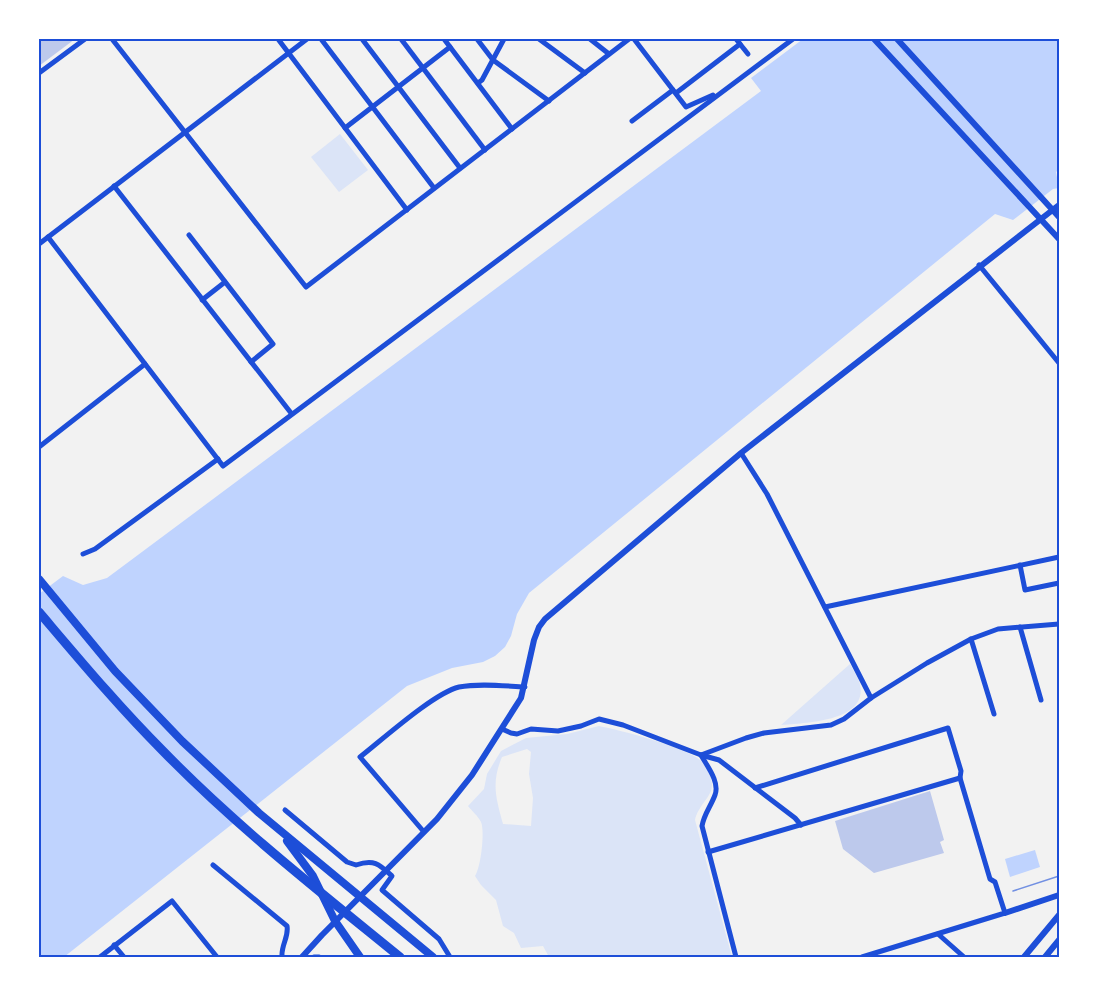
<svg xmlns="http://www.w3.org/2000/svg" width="1098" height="996" viewBox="0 0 1098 996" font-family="Mulish,sans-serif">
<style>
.green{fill:#dbe4f7;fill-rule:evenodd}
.water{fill:#bfd3fe}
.building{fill:#bdc9ec}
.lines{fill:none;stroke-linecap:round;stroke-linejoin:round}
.minor{stroke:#1d4ed8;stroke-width:5}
.tertiary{stroke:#1d4ed8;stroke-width:6}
.trunk{stroke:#1d4ed8;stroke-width:8}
.motorway{stroke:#1d4ed8;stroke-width:9}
.tram{stroke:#7290e2;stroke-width:1.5}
.neatline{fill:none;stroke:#1d4ed8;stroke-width:2}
</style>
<rect width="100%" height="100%" fill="#f2f2f2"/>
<!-- green -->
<g class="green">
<path d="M340,134L368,170L339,192L311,157Z"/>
<path d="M850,664C853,670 859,678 860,685C868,722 803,723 781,725Z"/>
<path d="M599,726C620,730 685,747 700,760C706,765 711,776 712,784C713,796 698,805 695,820L732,957H549L543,946L521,948L514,933L503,926L496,900L481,885L475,876C481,867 485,831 481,822C478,816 472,811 468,806L484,789L487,774L501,751L526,738L567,734ZM527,749L531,752L529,774L533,798L531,826L503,824C496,798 491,783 502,757Z"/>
</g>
<!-- water -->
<g class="water">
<path d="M803,39H1059V169L1056,172L1059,188L1053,189L1013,220L995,214L529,593L517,614L511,636L505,647L495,656L483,662L452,668L407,686L64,957H39V594L63,576L83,585L107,578L761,91L751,78Z"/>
<path d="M1035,850L1040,867L1010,877L1005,859Z"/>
</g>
<!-- building -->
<g class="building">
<path d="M39,39H75L39,66Z"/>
<path d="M930,791L944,840L940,842L944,853L874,873L843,849L835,821Z"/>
</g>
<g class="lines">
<!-- minor -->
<g class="minor">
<path d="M112,39L306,287L629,39"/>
<path d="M278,39L407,210"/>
<path d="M321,39L434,188"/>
<path d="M362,39L460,168"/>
<path d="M401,39L485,150"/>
<path d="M444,39L512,129"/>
<path d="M477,39L493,60L549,101"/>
<path d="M539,39L585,73"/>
<path d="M590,39L609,54"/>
<path d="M634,39L686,107L713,95"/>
<path d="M736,39L748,54"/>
<path d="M39,73L85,39"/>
<path d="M478,83L482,80L504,39"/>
<path d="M676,93L740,44"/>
<path d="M632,121L673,90"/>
<path d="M345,128L450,47"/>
<path d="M114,186L291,413"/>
<path d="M189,235L273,344L251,362"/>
<path d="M48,237L223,466L793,39"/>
<path d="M39,244L307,39"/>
<path d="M979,265L1059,363"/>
<path d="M202,300L225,282"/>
<path d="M39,447L145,364"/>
<path d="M741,453L767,494L871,698"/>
<path d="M83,554L95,549L218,459"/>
<path d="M1020,565L1025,590L1059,583"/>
<path d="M825,607L1059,557"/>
<path d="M1020,627L1041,700"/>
<path d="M971,639L994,714"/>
<path d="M502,729L511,733L517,734L531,729L558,731L581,726L599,719L623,725L701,755C707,766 720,782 715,795C711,806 704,814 702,826L736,957"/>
<path d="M701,755L746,738L764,733L831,725L844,719L871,698L927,663L971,639L998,629L1059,624"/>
<path d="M701,755L719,760L795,818L801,825"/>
<path d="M755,788L948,728L961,771L960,778L990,879L995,882L1005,913L862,957"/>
<path d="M285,810L347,862L356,865C374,859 379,864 392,876L382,890L439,939L450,957"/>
<path d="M424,832L360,757C383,739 434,693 459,687C480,683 504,686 525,687"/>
<path d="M708,852L960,778"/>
<path d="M213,865L287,926C289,937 281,945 282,957"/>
<path d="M938,934L964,957"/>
<path d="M114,945L124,957"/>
<path d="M100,957L172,901L217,957"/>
<path d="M314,957H319"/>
</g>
<!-- tertiary -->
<g class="tertiary">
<path d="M874,39L1059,239"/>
<path d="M897,39L1059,217"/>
<path d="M1005,913L1059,895"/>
<path d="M302,957L322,935L437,819L472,775L521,698L534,640L539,627L545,619L741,453L1059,205"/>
<path d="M1024,957L1059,915"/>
<path d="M1045,957L1059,940"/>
</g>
<!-- trunk -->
<g class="trunk">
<path d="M39,579L115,671L182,741L259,813L433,957"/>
<path d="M287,841L313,876L335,921L360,957"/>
</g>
<!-- motorway -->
<path class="motorway" d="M39,612C79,659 119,707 163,751C236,826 319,891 400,957"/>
<!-- tram -->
<path class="tram" d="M1013,891L1059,876"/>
</g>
<!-- border -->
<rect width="1098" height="996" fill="none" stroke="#ffffff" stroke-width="81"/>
<rect x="40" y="40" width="1018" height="916" class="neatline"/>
</svg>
